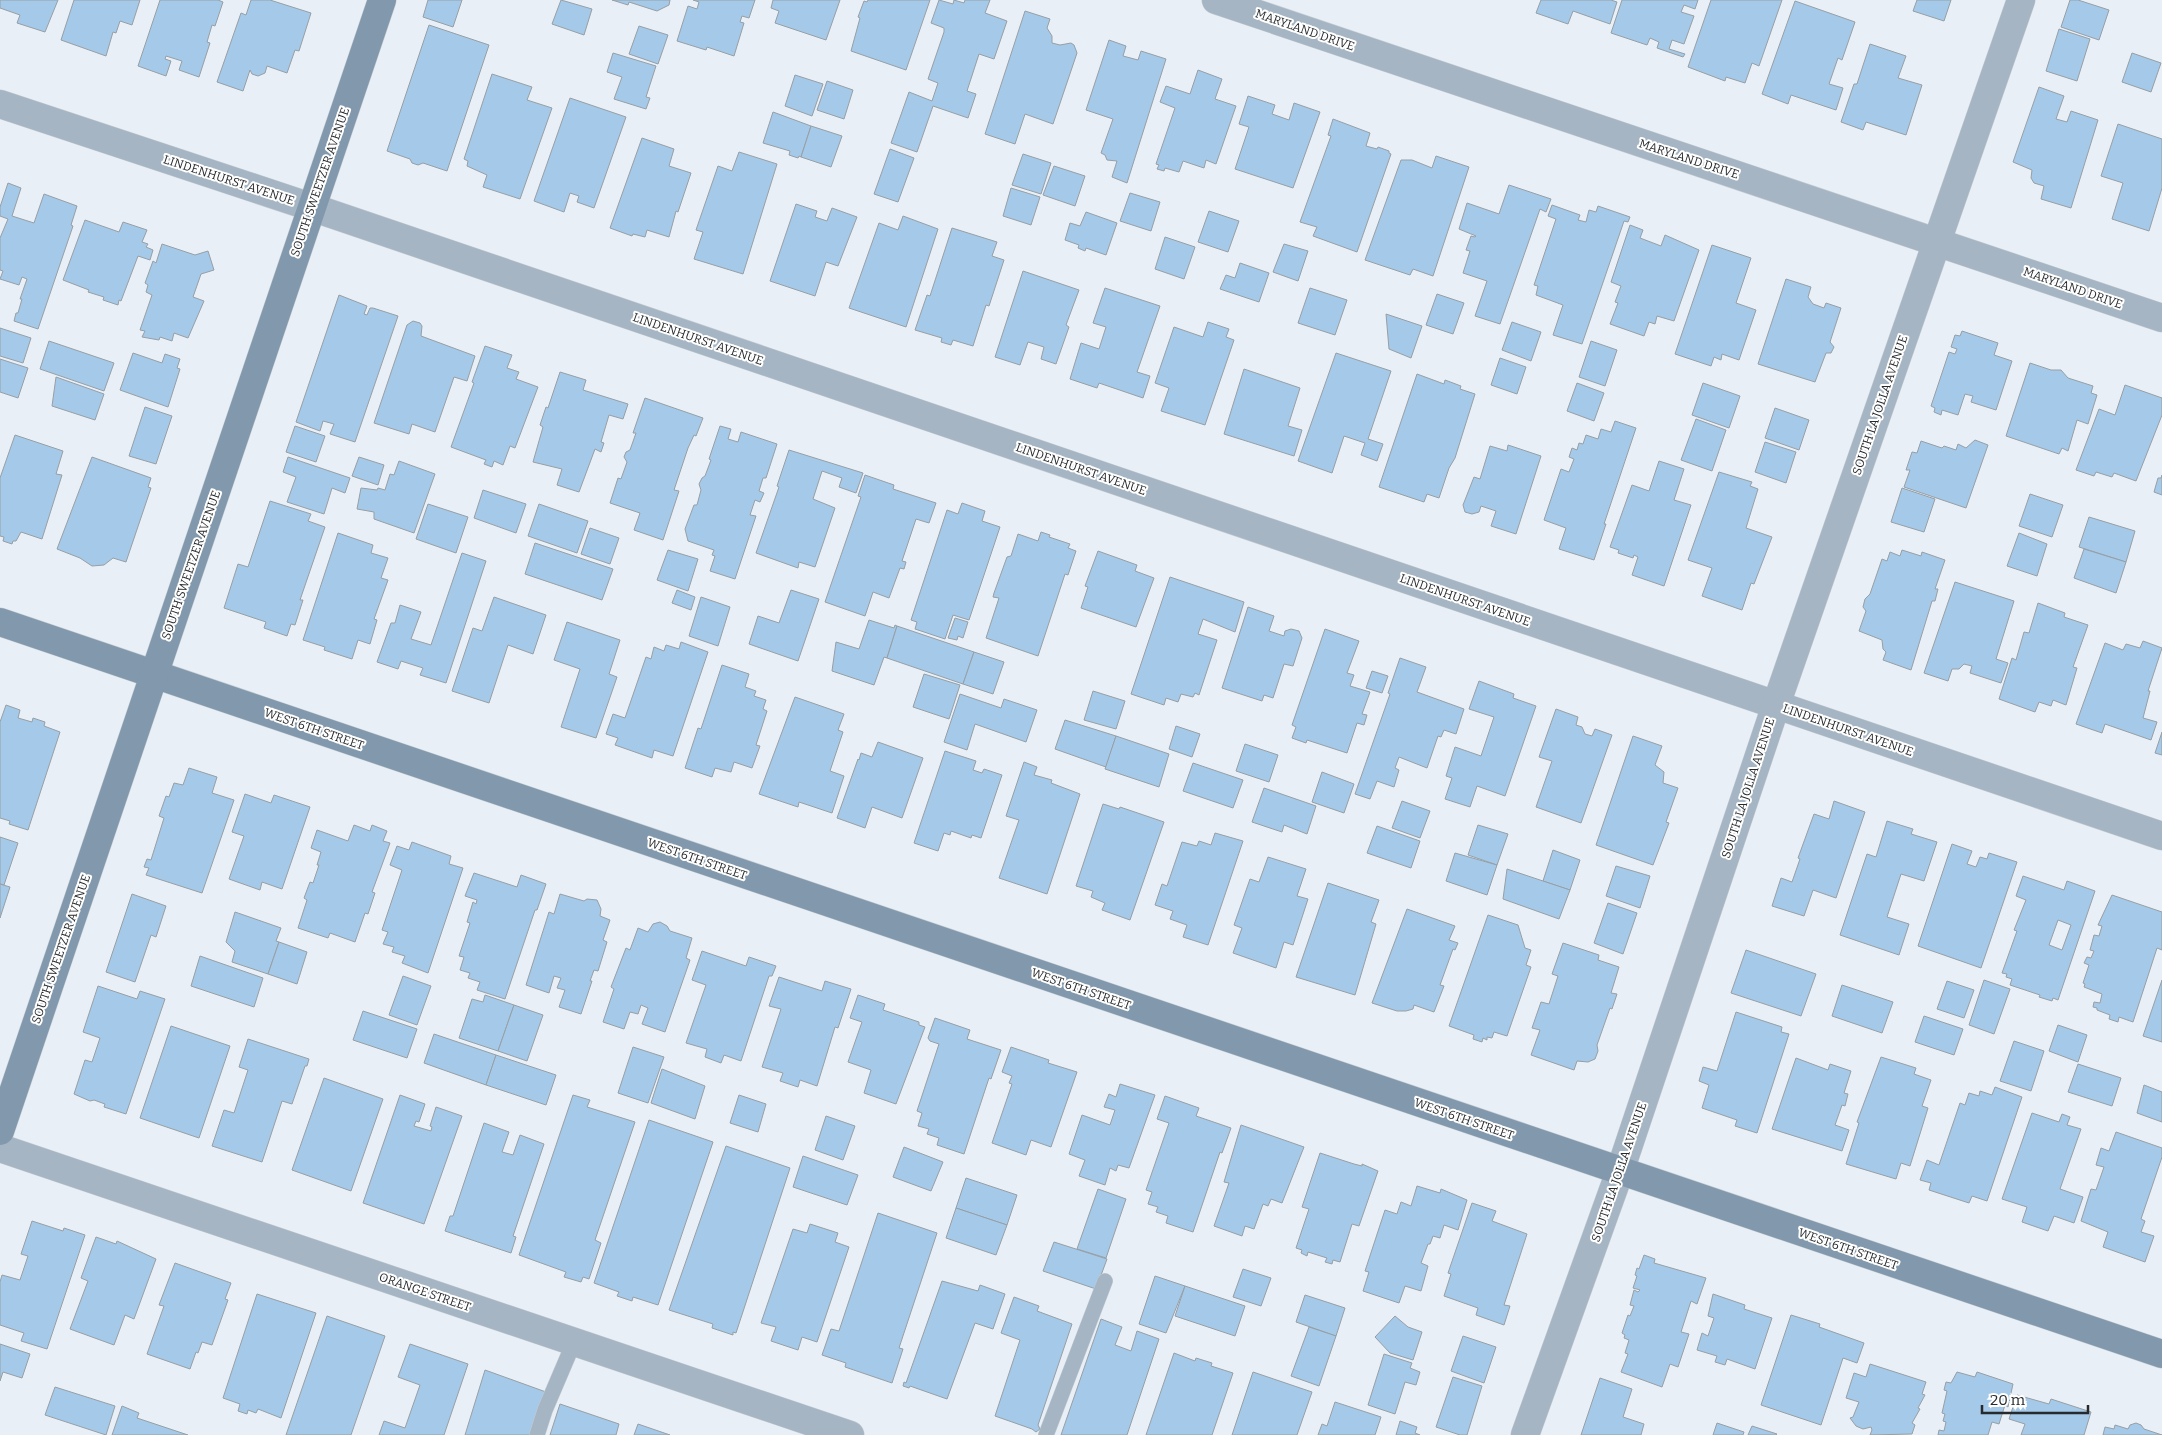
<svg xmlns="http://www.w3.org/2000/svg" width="2162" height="1435" viewBox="0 0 2162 1435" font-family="Bitter,serif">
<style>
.building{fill:#a5c9e9;stroke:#979fa5;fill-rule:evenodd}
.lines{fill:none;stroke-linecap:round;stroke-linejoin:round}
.lane-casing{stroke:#c5ccd2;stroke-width:16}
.street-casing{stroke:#c5ccd2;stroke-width:29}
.secondary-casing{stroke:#c5ccd2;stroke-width:29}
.lane{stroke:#a5b5c3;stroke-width:15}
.street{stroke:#a5b5c3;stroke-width:28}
.secondary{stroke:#8198ad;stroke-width:28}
.labels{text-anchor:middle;stroke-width:4;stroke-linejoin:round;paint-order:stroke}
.street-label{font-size:12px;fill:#272a2d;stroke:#fff}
</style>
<rect width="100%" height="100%" fill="#e8eff6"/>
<!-- building -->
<g class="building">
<path d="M0,0H58L45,32L17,23L20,15L0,8Z"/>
<path d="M74,0H140L132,25L120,21L116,33L113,32L106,56L61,40Z"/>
<path d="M160,0H218L223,2L215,26L212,25L207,42L210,43L199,77L179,70L182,61L166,56L165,59L171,61L166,76L138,66Z"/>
<path d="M251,0H270L311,13L299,51L295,50L287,73L267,66L265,73L258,76L252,74L250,70L243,91L217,82L241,13L246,15Z"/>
<path d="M428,0H462L453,27L423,17Z"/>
<path d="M561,0L592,9L584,35L552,24Z"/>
<path d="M612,0H670L669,5L657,11L629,2L628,5Z"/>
<path d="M693,0H755L749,18L742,16L740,22L744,23L734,56L707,47L706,50L677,41L688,6L697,9L699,2Z"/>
<path d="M773,0H840L826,40L775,23L779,11L771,8Z"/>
<path d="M868,0H930L906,70L851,51L860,18L858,17L864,1L867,2Z"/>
<path d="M939,0L953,4L954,0L964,3L965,0H990L985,13L1007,21L994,59L979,54L967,91L976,94L968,118L933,106L917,152L891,143L909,92L932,101L938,83L928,79L944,32V28L931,23Z"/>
<path d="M1541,0H1611L1617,2L1610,24L1573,11L1568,24L1536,13Z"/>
<path d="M1622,0H1698L1695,9L1684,5L1681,12L1694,16L1684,44L1672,40L1669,49L1685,54L1683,57L1657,48L1659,42L1650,38L1647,45L1611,33Z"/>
<path d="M1711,0H1782L1759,66L1752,63L1745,83L1726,77L1725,81L1688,67Z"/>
<path d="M1917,0H1951L1944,21L1913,11Z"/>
<path d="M2070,0H2078L2109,10L2099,40L2061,27Z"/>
<path d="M1795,1L1855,22L1842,60L1838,58L1829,84L1843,88L1836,110L1791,95L1788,104L1762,94Z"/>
<path d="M1025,11L1050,19L1047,28L1052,36V43L1060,45L1071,43L1074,45L1077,53L1053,124L1025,114L1015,144L985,134Z"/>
<path d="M429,25L489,45L447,171L423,163L418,165L412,163L410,159L387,151Z"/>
<path d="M639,26L668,35L658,64L629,54Z"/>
<path d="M2059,29L2090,39L2077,81L2046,71Z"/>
<path d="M1109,40L1126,46L1123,56L1138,60L1141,51L1166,59L1127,183L1112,177L1117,161L1107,160L1105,155L1101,153L1113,119L1086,110Z"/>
<path d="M1870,44L1906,56L1898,78L1922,85L1906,135L1866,122L1863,130L1841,122L1854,84H1857Z"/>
<path d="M613,53L656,66L646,97L650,98L646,109L614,99L622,77L607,72Z"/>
<path d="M2132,53L2161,63L2151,92L2122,82Z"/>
<path d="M1198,70L1222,79L1215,99L1236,106L1216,164L1206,160L1204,168L1183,161L1179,172L1165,168L1164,171L1157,169L1159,165L1156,164L1175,108L1160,102L1166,86L1190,94Z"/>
<path d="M492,74L532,87L527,100L552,108L520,199L483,187L487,175L467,166L468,161L464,159Z"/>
<path d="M795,75L823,84L812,116L785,106Z"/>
<path d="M827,81L853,90L844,119L817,110Z"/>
<path d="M2039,87L2064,96L2056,119L2067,122L2071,111L2098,120L2071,208L2041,199L2044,186L2034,183L2031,178L2032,170L2013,162Z"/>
<path d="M1248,96L1275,105L1272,114L1289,120L1294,103L1320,112L1293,188L1235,169L1249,127L1239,124Z"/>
<path d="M570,98L626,117L594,208L577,202L579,196L570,193L564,212L534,201Z"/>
<path d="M773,112L811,126L801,157L799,156L798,158L789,155L790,151L763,143Z"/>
<path d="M1333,119L1370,133L1366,146L1377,149L1378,147L1389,151V153L1391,154L1357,252L1313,236L1317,227L1300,222L1331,136L1328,135Z"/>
<path d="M2118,124L2162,139V188L2149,231L2112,219L2123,183L2101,176Z"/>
<path d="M811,126L842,136L831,167L801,157Z"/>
<path d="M642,138L674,149L669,166L691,173L678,212L676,211L669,237L647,230L645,237L633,234L632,236L610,228Z"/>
<path d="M890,149L914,158L898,202L874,194Z"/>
<path d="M739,152L777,164L743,274L694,259L703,232L696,230L718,166L732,171Z"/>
<path d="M1023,154L1051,163L1041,194L1012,185Z"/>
<path d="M1436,156L1469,167L1433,276L1413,269L1410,275L1365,260L1401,160H1412L1432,168Z"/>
<path d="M1054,166L1085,176L1075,206L1043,195Z"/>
<path d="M8,183L21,188L12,216L34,223L44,194L77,206L71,225L73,226L38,329L14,321L16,313H18L22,299H20L27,279L22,277L19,285L0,279L3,271L0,270V238L8,219L0,216V207Z"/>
<path d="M1509,185L1551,199L1546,212L1540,209L1500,324L1475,316L1487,281L1463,273L1470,251L1466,250L1471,236L1475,237L1476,236L1459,229L1467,203L1499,214Z"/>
<path d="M1011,188L1040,197L1031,225L1003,216Z"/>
<path d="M1130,193L1160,202L1151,231L1120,221Z"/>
<path d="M796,204L817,211L815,217L827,221L832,208L857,217L838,266L826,262L815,296L770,281Z"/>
<path d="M1552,205L1580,215L1578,220L1586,222L1589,210L1596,212L1598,206L1630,217L1628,222L1624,221L1582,344L1553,335L1563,305L1536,295L1538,286L1534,285L1556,219L1548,216Z"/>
<path d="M1209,211L1239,221L1228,252L1198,242Z"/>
<path d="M1086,212L1117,223L1106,255L1086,248L1085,251L1078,248L1079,245L1065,240L1070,223L1080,226Z"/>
<path d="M903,216L938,229L906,327L849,308L879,223L898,230Z"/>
<path d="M85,220L119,232L123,222L147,230L142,242L148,244L146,247L153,250L150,260L138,256L121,301L119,300L118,305L103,300L104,297L88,292L89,290L63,280Z"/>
<path d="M1630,225L1643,230L1640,238L1661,246L1665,235L1699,250L1674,321L1657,316L1655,324L1649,322L1644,336L1610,324L1618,303L1615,302L1621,286L1611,282Z"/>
<path d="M952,228L997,242L992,256L1004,260L989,306L986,305L973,346L953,340L951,345L941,342L942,338L915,330L927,295L930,296Z"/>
<path d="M1165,237L1195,247L1184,279L1155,269Z"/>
<path d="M162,244L195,255L208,251L214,270L201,274L193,297L204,301L188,338L174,333L172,341L160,337L159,340L142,337L145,331L140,330L152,295L146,292L148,285L145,283L153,261L156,263Z"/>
<path d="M1284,244L1308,251L1298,281L1273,272Z"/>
<path d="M1712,245L1751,258L1736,303L1756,310L1739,360L1722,354L1721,360L1714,357L1711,366L1675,354Z"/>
<path d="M1240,263L1269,273L1259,302L1220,289L1226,275L1235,278Z"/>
<path d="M1023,271L1079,290L1066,325L1069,327L1056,364L1041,359L1044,347L1028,342L1020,365L995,357Z"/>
<path d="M1786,279L1811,287L1808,297L1813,304L1824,308L1826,303L1841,308L1830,342L1834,347L1831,353H1826L1815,382L1758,364Z"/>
<path d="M1105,288L1160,306L1137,372L1150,376L1143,398L1099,383L1097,388L1070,379L1081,343L1099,349L1106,327L1093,323Z"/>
<path d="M1310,288L1347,300L1335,335L1298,323Z"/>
<path d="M1437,294L1464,303L1453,334L1426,325Z"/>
<path d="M339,295L367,306L364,314L367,315L370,308H373L398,316L355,442L330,434L334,424L323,421L320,431L296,422Z"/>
<path d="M1386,314L1422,326L1411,358L1389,349Z"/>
<path d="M413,321L420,323L422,326L421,336L475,356L467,381L454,377L435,432L412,424L409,434L374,423L407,325Z"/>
<path d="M1208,322L1229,329L1226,337L1234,340L1205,425L1161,411L1169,388L1155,383L1174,327L1203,337Z"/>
<path d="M1512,322L1541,332L1531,361L1502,350Z"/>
<path d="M0,328L31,338L23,363L0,356Z"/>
<path d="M1962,331L1998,343L1994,355L2012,361L1996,410L1971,402L1973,396L1965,394L1958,415L1942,410L1941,415L1934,412L1935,408L1931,406L1949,352L1955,354L1957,349L1951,347L1955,335L1960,336Z"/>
<path d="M49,341L114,363L104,391L40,369Z"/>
<path d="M1591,341L1617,350L1605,386L1579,377Z"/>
<path d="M485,346L512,355L507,368L519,372L516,379L538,387L515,448L510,446L503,465L494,461L492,467L484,464L486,460L451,447L474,383L472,382Z"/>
<path d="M133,353L162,363L165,354L180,359L177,368L180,369L168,407L120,390Z"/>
<path d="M1336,353L1391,371L1368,439L1383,444L1377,461L1361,455L1365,443L1344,436L1332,473L1298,461Z"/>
<path d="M1500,358L1526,367L1517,394L1491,385Z"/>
<path d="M0,359L28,368L18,398L0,392Z"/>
<path d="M2030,363L2051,370H2061L2068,378L2093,386L2091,393L2097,395L2088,424L2077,420L2068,451L2062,448L2059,454L2006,436Z"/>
<path d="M1244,369L1300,388L1288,426L1302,430L1294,456L1224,434Z"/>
<path d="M560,372L586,380L583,390L628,404L623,419L609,415L601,442L604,443L601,452L595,449L579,492L557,485L562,469L533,462L543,427L540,425L546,407L548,408Z"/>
<path d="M1417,374L1444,384L1445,380L1461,386L1460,389L1475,394L1455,458L1449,468L1439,498L1427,494L1424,502L1379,487Z"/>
<path d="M56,377L104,394L95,420L52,406Z"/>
<path d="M1577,383L1604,393L1594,421L1567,411Z"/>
<path d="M1703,383L1740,396L1729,428L1692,415Z"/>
<path d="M2125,385L2162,398V415L2136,481L2114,473L2112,477L2096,472L2094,476L2076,470L2099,409L2115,415Z"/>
<path d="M645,398L703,418L696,436L694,435L688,448L674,490L679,491L663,540L634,530L640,513L610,503L618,478L621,479L627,462L624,457L626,452L630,450L636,433H633Z"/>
<path d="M145,407L172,416L156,464L129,456Z"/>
<path d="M1775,408L1809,420L1799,450L1765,438Z"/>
<path d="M1696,419L1726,430L1712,471L1681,460Z"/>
<path d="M1615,421L1636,428L1604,524H1606L1594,560L1559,549L1566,528L1544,520L1561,469L1569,472L1574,459L1569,457L1572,448L1577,450L1579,443L1583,444L1586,435L1598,439L1601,429L1611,432Z"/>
<path d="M295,426L325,436L316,462L286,452Z"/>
<path d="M720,426L731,429L728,439L738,442L741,432L777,444L766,478H763L759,491L764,493L760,502L755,500L750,515L756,516L735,579L710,571L715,556L712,555L714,550L688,541L685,529L694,505H697L701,490L699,484L702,478L705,476L711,460L709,459Z"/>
<path d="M15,435L63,451L56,474L62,475L42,539L21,532L16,541H13L12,544L3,541L4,537L0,536V478Z"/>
<path d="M1975,440L1988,445L1966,508L1904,487L1910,470H1906L1912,452L1917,453L1921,441L1942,448L1944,446L1956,450L1958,444L1966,448Z"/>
<path d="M1765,442L1796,452L1786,483L1755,472Z"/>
<path d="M1508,445L1541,456L1516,534L1491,526L1496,511L1481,506L1479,512L1472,514L1465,512L1463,505L1474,477L1480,479L1490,446L1507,451Z"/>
<path d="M789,450L863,473L856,493L839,487L842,478L822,471L813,499L835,508L815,567L799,562L798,568L756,553L779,487L777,486Z"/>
<path d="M92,457L151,478L148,487L151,488L126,562L113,558L104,565L92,566L80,558L57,549Z"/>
<path d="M288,457L350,478L345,493L332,488L324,514L287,502L296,477L283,472Z"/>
<path d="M359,457L384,465L378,485L352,476Z"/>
<path d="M399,461L435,474L414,533L374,519V512L357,509L361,488L377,490L378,488L385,490L390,474L394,475Z"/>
<path d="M1659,461L1684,469L1674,500L1691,505L1664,586L1632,575L1638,557L1634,555L1633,558L1618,553L1619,550L1610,547L1632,485L1649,491Z"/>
<path d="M1719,472L1752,482L1750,486L1758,489L1746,528L1772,537L1754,584L1751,583L1742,610L1702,596L1712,568L1688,560Z"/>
<path d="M865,475L894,485L893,489L936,503L929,523L916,519L902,561L906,562L904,569L900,568L889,598L873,592L865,616L825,602L861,497L858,496Z"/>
<path d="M2162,475V495L2154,492L2158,478H2161Z"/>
<path d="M1902,488L1935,499L1924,532L1891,522Z"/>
<path d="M483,490L526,504L516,533L474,518Z"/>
<path d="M2030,494L2063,505L2052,537L2019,526Z"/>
<path d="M270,501L311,514L308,521L325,527L300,600H303L295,625L291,624L287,636L264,628L266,622L224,608L238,564L248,567Z"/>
<path d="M962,503L985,511L982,521L1000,527L969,620L953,615L945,639L915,629L917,622L911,620L947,510L958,514Z"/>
<path d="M428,504L468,517L456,553L416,539Z"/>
<path d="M539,504L588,521L577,553L528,536Z"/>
<path d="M2089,517L2135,531L2126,562L2079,547Z"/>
<path d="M590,528L619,538L610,564L581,554Z"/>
<path d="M1041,532L1050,535L1049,537L1070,544L1068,548L1076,551L1068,575L1065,574L1038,656L986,638L999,598L993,597L994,593L1007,557L1011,556L1018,534L1038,541Z"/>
<path d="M338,533L373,545L371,553L388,558L381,578L388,580L374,619L377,620L370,644L358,640L352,659L324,650L325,647L303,640Z"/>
<path d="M2019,533L2047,544L2037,576L2007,566Z"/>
<path d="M535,543L613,569L602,600L525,574Z"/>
<path d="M2084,549L2126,562L2116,593L2074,578Z"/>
<path d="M668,550L698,559L688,591L657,580Z"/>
<path d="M1902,550L1921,556L1922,552L1945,560L1935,589H1938L1935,601H1932L1911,670L1883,660L1886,652L1883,649L1882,640L1859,631L1866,611L1863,607L1865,599L1870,594L1882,559L1887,561L1890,552L1900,556Z"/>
<path d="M1098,551L1137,565L1135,571L1154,578L1136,627L1081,608L1088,587L1085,586Z"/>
<path d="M462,553L486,561L446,683L420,675L423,668L401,661L398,669L377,662L391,623H395L400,605L421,612L411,639L431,645Z"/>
<path d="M1170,577L1244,602L1235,632L1203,619L1198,634L1217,640L1199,695L1195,693L1193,697L1181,694L1178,702L1166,698L1164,705L1131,694Z"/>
<path d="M1955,582L2014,601L1996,659L2008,663L2001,683L1970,673L1972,666L1964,664L1959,669H1952L1948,681L1924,673Z"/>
<path d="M677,590L695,597L691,610L672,603Z"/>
<path d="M791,590L819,599L798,661L749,644L758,616L779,623Z"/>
<path d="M494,597L546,615L533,654L508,645L489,703L452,691L473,628L482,631Z"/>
<path d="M701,597L730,607L718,646L689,636Z"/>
<path d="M2038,603L2065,613L2064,617L2088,625L2073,667L2077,668L2066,705L2053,700L2051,706L2039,702L2035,712L1999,699L2012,658L2016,660L2024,632L2029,633Z"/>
<path d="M1248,607L1274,616L1269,631L1284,636L1285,631L1291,629L1299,631L1302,638L1293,666L1284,664L1273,698L1264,695L1262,701L1222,688Z"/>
<path d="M955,618L968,622L963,638L958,636L957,640L948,638Z"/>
<path d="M869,620L894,628L895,625L897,626L887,658L884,657L874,685L832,671L836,642L859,649Z"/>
<path d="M567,622L620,640L609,674L617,677L596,738L561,727L580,669L554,660Z"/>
<path d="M897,626L974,652L963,684L887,658Z"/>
<path d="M1325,629L1359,641L1347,673L1354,675L1350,686L1370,692L1362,714L1367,715L1364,725L1357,723L1347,753L1307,740L1306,743L1292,738L1296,727L1292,725Z"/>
<path d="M2143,641L2162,648L2148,691H2150L2143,718L2157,722L2151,740L2105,724L2102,733L2076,724L2105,643L2123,650L2126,644L2140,648Z"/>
<path d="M681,642L708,652L673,756L654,750L652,758L615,745L618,738L606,734L613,714L625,718L646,657L651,659L654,647L664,651L666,645L679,649Z"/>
<path d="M974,652L1004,662L993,694L963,684Z"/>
<path d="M1400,658L1426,667L1417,692L1464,709L1456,734L1444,730L1441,737L1438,736L1427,768L1399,757L1395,768L1399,770L1394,787L1377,781L1370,799L1355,794L1390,694L1388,693Z"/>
<path d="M722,665L749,674L745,687L756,691L754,696L766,700L763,709L767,711L756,745L760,746L752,768L734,762L731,772L715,768L712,777L685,768L698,728L701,729Z"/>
<path d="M1372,671L1388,676L1382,693L1366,688Z"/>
<path d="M924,674L960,685L949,719L913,707Z"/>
<path d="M1479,681L1514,694L1513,698L1536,706L1505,796L1477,786L1470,807L1445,799L1452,778L1446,776L1455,747L1481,756L1494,717L1469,709Z"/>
<path d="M1093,691L1125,701L1116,729L1084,720Z"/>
<path d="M960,694L1001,708L1004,699L1037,710L1026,742L975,724L967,750L944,742Z"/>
<path d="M795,697L844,714L838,730L843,732L830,771L844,776L832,813L799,802L798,807L759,794Z"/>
<path d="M6,705L20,710L18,718L32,722L33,718L45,722L44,726L60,732L28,830L9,824L10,821L0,818V722Z"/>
<path d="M1556,709L1578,717L1576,725L1582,727L1585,734L1592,736L1595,729L1612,735L1581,823L1536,807L1552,761L1539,757Z"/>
<path d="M1065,720L1116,736L1106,767L1055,749Z"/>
<path d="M1176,726L1200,734L1192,757L1169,749Z"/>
<path d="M2162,732V755L2155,753Z"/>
<path d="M1116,736L1169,754L1159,787L1105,769Z"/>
<path d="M1633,736L1662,746L1655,765L1664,772L1663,783L1678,788L1666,822L1669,823L1653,865L1596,845Z"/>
<path d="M878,742L923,758L902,818L872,807L865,828L837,818L858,759L859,760L861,753L872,757Z"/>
<path d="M1245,744L1278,755L1269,782L1236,771Z"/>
<path d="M945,751L976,761L973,770L982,773L984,769L1002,775L981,838L972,835L971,838L951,831L950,835L944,833L938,851L914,843Z"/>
<path d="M1024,762L1037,767L1034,775L1052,780L1051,783L1080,794L1047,894L999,878L1019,820L1006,816Z"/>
<path d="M1193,763L1243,780L1233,808L1183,791Z"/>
<path d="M189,768L217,777L212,793L234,800L202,893L146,875L149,868L144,867L147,859L151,860L164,818L159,816L166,796L169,797L174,783L183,785Z"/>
<path d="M1322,772L1354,784L1344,813L1312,802Z"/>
<path d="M1264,788L1316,806L1307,834L1284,825L1282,832L1252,822Z"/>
<path d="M245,794L271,803L274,795L310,807L282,889L262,882L260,890L229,879L244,836L232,832Z"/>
<path d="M1402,801L1430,811L1420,838L1392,828Z"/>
<path d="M1834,801L1865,812L1836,898L1813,890L1804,916L1772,906L1781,878L1792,882L1800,859L1798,858L1814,814L1829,819Z"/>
<path d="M1103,804L1119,809L1120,807L1164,822L1130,920L1102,910L1105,903L1091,897L1093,891L1076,886Z"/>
<path d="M1887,821L1913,829L1911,834L1937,842L1924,881L1901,874L1887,917L1909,924L1899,955L1840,935L1867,854L1876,857Z"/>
<path d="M354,825L370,831L372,825L387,831L383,841L390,843L372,892L375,893L368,914L365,913L355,942L330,933L328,938L298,928L307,900L304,898L310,882L313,883L319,865H317L321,852L311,848L317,830L348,841Z"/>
<path d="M1478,825L1508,834L1497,865L1468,855Z"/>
<path d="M1377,826L1420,841L1411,868L1367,853Z"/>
<path d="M1215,833L1243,841L1208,945L1183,937L1187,925L1170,919L1173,911L1155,905L1162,884L1167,886L1182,842L1197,846L1199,841L1211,845Z"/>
<path d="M0,837L18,843L4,885L0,884Z"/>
<path d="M412,842L451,856L449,864L463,868L428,973L402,963L405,956L392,952L394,947L383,944L388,932L382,930L402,870L390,865L397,846L409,850Z"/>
<path d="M1952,844L1972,851L1967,864L1976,867L1980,857L1987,859L1989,853L2017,862L1981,968L1918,946Z"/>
<path d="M1553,850L1580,860L1570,890L1543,881Z"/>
<path d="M1455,853L1497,865L1487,895L1446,881Z"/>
<path d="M1268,857L1306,869L1297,896L1308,899L1293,945L1284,942L1276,968L1233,953L1242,928L1234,925L1250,879L1259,882Z"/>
<path d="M1616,866L1650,876L1640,908L1606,896Z"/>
<path d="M1507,869L1570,890L1559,919L1503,899Z"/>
<path d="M474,873L517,887L521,875L546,884L537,910H535L505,999L477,990L480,982L468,978L470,973L460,970L464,957L459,956L470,923L467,922L473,902L476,904L477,900L465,896Z"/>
<path d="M2023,876L2064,890L2067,881L2095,891L2058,1000L2053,998L2052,1001L2039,997L2040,995L2010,985L2012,979L2006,977L2007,974L2002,973L2017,931L2014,930L2026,900L2016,896ZM2058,920L2071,925L2062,950L2049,945Z"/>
<path d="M1328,883L1379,900L1371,922L1376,924L1355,995L1296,977Z"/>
<path d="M0,884L10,887L0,918Z"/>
<path d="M132,894L166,906L156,937L151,935L135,982L106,972Z"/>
<path d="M560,894L584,901L587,899L597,900L601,909L600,916L610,920L603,940L607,942L598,971L594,970L590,981H592L581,1014L559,1007L565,990L557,988L561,978L554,976L549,993L526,985L549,912L554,914Z"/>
<path d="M2112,895L2162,912V950L2157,948L2133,1022L2119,1017L2118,1022L2109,1019L2110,1015L2097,1010V1008L2093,1007L2094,1002L2100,1003L2102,994L2084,987L2085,984L2083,983L2089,965L2084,963L2087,957L2091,958L2094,951L2090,950L2094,935L2099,936L2102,926L2098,925Z"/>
<path d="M1608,903L1637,913L1623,954L1594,943Z"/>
<path d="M1407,909L1455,926L1449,940L1458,943L1455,950L1453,949L1440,985L1444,986L1434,1012L1414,1005L1413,1009L1406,1011H1397L1372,1003Z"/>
<path d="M235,912L281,928L276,941L279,942L268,974L232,962L235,951L226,942Z"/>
<path d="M1488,915L1518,925L1525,948L1531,950L1526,965L1531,967L1507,1036L1494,1032L1492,1038L1487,1037V1040L1483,1038L1482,1042L1473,1039L1474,1035L1449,1026Z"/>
<path d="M660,922L667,926L670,931L692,938L686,958L690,960L665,1032L642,1024L648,1008L641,1005L638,1014L630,1012L624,1029L603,1022L614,989L611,987L626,948L630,950L638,928L648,932L653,924Z"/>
<path d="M279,942L307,952L297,984L268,974Z"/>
<path d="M1563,943L1599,955L1598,960L1619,967L1611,993L1617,994L1612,1009L1610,1008L1597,1045L1598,1051L1595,1059L1588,1062L1577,1061L1574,1070L1531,1055L1540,1030L1532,1028L1541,1002L1549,1004L1558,976L1552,974Z"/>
<path d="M1746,950L1816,974L1801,1016L1731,993Z"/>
<path d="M702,951L746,966L749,957L776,966L772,976H769L741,1061L724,1055L721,1063L705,1057L707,1049L686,1043L706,985L692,980Z"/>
<path d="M200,956L263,978L254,1007L191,986Z"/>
<path d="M403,976L431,986L417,1025L389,1015Z"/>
<path d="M779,977L822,991L825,981L851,989L838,1028L835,1027L817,1086L800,1080L798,1087L780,1081L783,1073L762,1067L781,1009L769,1006Z"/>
<path d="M1984,980L2010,989L1994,1034L1969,1025Z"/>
<path d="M2162,980V1042L2143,1036Z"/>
<path d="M1947,981L1974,990L1964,1018L1937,1009Z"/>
<path d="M1842,985L1893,1002L1882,1033L1832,1016Z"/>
<path d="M98,986L137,999L140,991L165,999L126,1114L104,1107L105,1104L94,1100L90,1101L74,1094L85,1060L92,1062L100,1038L83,1032Z"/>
<path d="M485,995L514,1005L498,1051L459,1038L472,999L483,1002Z"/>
<path d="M858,995L885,1004L883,1010L919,1022V1025L925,1027L896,1104L864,1093L871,1070L848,1062L862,1022L850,1018Z"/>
<path d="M514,1005L543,1015L527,1061L498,1051Z"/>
<path d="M363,1011L417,1029L407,1058L353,1040Z"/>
<path d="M1736,1012L1782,1027L1781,1032L1789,1034L1757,1133L1735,1126L1737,1120L1702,1108L1709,1085L1699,1081L1703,1067L1717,1071Z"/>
<path d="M1924,1016L1963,1029L1954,1055L1915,1042Z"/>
<path d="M935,1018L970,1030L967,1039L1001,1050L991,1079L989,1078L964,1154L937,1145L939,1138L927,1134L929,1129L918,1126L922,1113L917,1111L939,1044L930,1041L928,1038Z"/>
<path d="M2058,1025L2087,1035L2078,1062L2049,1051Z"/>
<path d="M171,1026L230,1046L199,1138L140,1118Z"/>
<path d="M434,1034L496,1055L486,1085L424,1063Z"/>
<path d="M248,1039L309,1059L307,1066H305L292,1104L282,1101L262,1162L212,1146L224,1110L234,1113L248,1070L239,1067Z"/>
<path d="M2014,1041L2044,1051L2031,1091L2000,1081Z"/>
<path d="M633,1047L664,1057L648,1103L618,1093Z"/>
<path d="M1011,1047L1049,1060L1048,1063L1077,1072L1051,1147L1031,1140L1026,1155L992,1143L1012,1084L1009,1083L1012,1076L1002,1072Z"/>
<path d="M496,1055L556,1075L546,1105L486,1085Z"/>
<path d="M1881,1057L1916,1068L1914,1074L1931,1080L1922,1106L1928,1108L1910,1166L1901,1163L1896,1179L1846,1164L1859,1123L1857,1122Z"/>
<path d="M1796,1058L1828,1070L1830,1064L1851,1071L1844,1093L1848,1094L1845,1106L1842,1105L1835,1125L1849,1130L1842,1151L1772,1129Z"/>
<path d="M2078,1064L2121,1078L2112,1106L2068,1092Z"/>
<path d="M662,1069L705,1086L695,1119L651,1103Z"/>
<path d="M324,1078L383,1099L351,1191L292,1170Z"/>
<path d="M1120,1084L1155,1095L1129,1168L1118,1165L1116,1171L1110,1168L1105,1185L1079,1176L1085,1160L1069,1154L1082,1115L1110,1125L1115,1110L1104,1107L1109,1094L1116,1097Z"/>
<path d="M2144,1085L2162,1092V1122L2137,1113Z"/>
<path d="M1995,1087L2022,1097L1987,1201L1972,1196L1969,1203L1929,1190L1931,1183L1920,1180L1927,1160L1939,1165L1960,1103L1965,1105L1969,1093L1979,1096L1980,1091L1992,1095Z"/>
<path d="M400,1095L425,1104L419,1122L416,1121L414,1126L431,1131L432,1127L430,1126L436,1107L462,1116L424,1224L363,1203Z"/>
<path d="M573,1095L590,1100L587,1107L635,1122L595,1240L601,1243L589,1279L583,1277L581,1282L564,1277L566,1272L519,1255Z"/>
<path d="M739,1095L766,1104L758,1132L730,1123Z"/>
<path d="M1165,1096L1199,1108L1196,1116L1231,1128L1222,1153L1220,1152L1193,1232L1166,1223L1168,1216L1156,1212L1158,1207L1148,1204L1152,1192L1146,1190L1169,1123L1157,1119Z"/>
<path d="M2032,1113L2059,1122L2062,1114L2070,1117L2067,1125L2081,1129L2060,1189L2083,1197L2074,1223L2054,1216L2048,1231L2022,1222L2027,1207L2002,1199Z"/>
<path d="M826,1116L855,1126L843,1160L815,1150Z"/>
<path d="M649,1120L713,1142L658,1305L633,1297L632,1301L617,1296L619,1292L594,1283Z"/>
<path d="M484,1123L509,1132L502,1152L513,1155L520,1135L544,1144L513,1236L516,1237L511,1253L445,1231L450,1216H453Z"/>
<path d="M1241,1125L1304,1147L1282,1203L1271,1199L1268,1206L1263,1204L1254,1229L1245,1226L1242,1236L1214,1226L1229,1183L1224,1182Z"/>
<path d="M2116,1132L2162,1148V1157L2141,1219L2145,1221L2141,1232L2154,1236L2145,1262L2103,1247L2108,1232L2081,1221L2091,1189L2096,1190L2104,1167L2096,1165L2101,1148L2109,1151Z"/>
<path d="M726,1146L790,1168L736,1333L733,1332V1335L712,1328L713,1324L669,1310Z"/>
<path d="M904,1147L943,1162L931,1191L893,1177Z"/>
<path d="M1320,1153L1354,1164L1362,1166V1164L1378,1171L1359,1226L1352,1224L1340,1262L1333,1260L1332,1264L1325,1262L1327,1258L1308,1252L1307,1256L1301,1253L1302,1250L1296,1248L1309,1209L1302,1207Z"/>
<path d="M803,1156L858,1175L847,1205L793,1187Z"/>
<path d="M966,1178L1017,1195L1007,1225L956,1208Z"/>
<path d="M1417,1186L1440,1193L1441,1189L1467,1200L1458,1230L1444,1225L1440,1238L1433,1236L1430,1244H1428L1421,1263L1428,1266L1421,1291L1405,1286L1399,1303L1363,1291L1369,1272L1365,1271L1385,1210L1397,1214L1401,1202L1411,1206Z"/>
<path d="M1098,1189L1126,1199L1106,1258L1077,1249Z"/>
<path d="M1472,1203L1496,1211L1492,1221L1527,1234L1504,1305L1510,1306L1504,1325L1476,1315L1478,1308L1444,1296L1451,1274L1448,1273Z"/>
<path d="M956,1208L1007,1225L996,1255L946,1238Z"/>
<path d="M878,1213L937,1233L899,1348L903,1349L892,1383L845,1367L846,1363L822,1355L831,1329L839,1331Z"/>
<path d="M32,1221L63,1231L64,1228L85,1235L47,1349L21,1341L24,1333L0,1325V1282L2,1275L20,1280L28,1256L21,1254Z"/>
<path d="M810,1224L838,1233L835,1242L849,1247L817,1342L802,1337L798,1350L771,1341L776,1327L761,1323L793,1229L807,1233Z"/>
<path d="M96,1237L116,1244L117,1241L156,1259L134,1319L125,1315L114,1345L70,1329L88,1281L81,1278Z"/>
<path d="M1054,1242L1107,1259L1096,1289L1043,1271Z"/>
<path d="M1644,1255L1655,1259L1654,1263L1706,1278L1697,1304L1691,1301L1681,1332L1689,1334L1678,1367L1670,1364L1662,1387L1621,1372L1628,1354L1625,1353L1629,1340L1624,1338L1625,1335L1622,1333L1628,1315L1630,1316L1634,1306L1630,1305L1634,1290L1638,1292L1640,1290L1633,1288L1637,1276L1635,1275L1637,1268L1639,1269Z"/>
<path d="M175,1263L231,1283L225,1299L228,1300L212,1345L202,1342L198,1353L196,1352L190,1369L147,1354L164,1306L159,1305Z"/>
<path d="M1243,1269L1271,1278L1261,1306L1233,1297Z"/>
<path d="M1155,1276L1185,1286L1166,1333L1139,1324Z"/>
<path d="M942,1281L978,1291L980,1285L1005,1294L993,1329L975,1323L947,1399L910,1386L909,1388L903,1386L904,1382L906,1383Z"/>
<path d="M1185,1286L1245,1306L1235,1336L1175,1316Z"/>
<path d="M257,1294L316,1313L281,1418L258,1409L256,1413L248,1410L247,1414L238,1411L240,1404L223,1398Z"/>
<path d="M1713,1294L1745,1305L1744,1309L1772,1318L1755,1369L1727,1359L1725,1365L1715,1362L1717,1356L1697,1350L1702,1333L1708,1336L1714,1318L1708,1316Z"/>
<path d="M1305,1295L1345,1308L1336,1336L1296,1322Z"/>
<path d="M1014,1297L1039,1306L1037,1311L1072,1324L1038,1425L1040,1429L1036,1432L1032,1429L995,1416L1020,1340L1001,1333Z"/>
<path d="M1791,1315L1820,1324L1819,1327L1864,1343L1857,1363L1843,1358L1821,1425L1761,1405Z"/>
<path d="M327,1316L385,1336L351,1435H286Z"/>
<path d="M1395,1316L1408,1327L1422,1332L1413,1360L1390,1353L1375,1337Z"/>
<path d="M1101,1319L1122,1327L1115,1345L1131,1351L1137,1331L1159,1339L1127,1435H1061Z"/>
<path d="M1309,1327L1336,1336L1319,1386L1291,1376Z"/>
<path d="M1463,1336L1496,1347L1484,1383L1451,1371Z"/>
<path d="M0,1344L30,1354L22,1378L3,1372L0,1381Z"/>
<path d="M410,1344L468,1364L444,1435H379L384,1421L405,1428L420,1385L398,1377Z"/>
<path d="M1174,1353L1195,1361L1196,1358L1212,1363L1211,1366L1233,1373L1212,1435H1146Z"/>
<path d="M1384,1354L1412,1363L1410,1368L1420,1372L1416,1385L1405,1382L1395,1414L1368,1405Z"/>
<path d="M1870,1364L1926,1382L1922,1394L1925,1395L1918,1408L1920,1409L1912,1423L1915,1425L1912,1434L1870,1435L1872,1430L1871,1427L1863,1429L1856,1426L1850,1418L1853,1417L1859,1402L1846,1398L1854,1373L1866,1377Z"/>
<path d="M485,1370L546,1392L531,1435H465Z"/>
<path d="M1253,1372L1312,1392L1297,1435H1232Z"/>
<path d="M1957,1372L1975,1377L1977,1372L2013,1384L2008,1407L2005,1405L1999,1424L1992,1422L1988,1435H1938L1939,1430L1944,1431L1946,1422L1943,1421L1945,1414L1942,1413L1947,1391L1944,1390L1946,1382L1951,1383Z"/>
<path d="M1453,1377L1482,1386L1467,1435H1460L1436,1427Z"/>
<path d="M1600,1378L1632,1389L1623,1417L1644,1424L1641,1435H1581Z"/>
<path d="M55,1387L115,1406L106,1435L45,1415Z"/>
<path d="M2017,1395L2049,1404L2051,1399L2091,1412L2084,1435H2021L2025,1424L2009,1419Z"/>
<path d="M1335,1402L1381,1417L1375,1435H1318L1322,1424L1327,1426Z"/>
<path d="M560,1404L619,1424L616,1435H550Z"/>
<path d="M122,1406L139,1413L137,1418L188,1435H112Z"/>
<path d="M1400,1421L1417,1427L1415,1433L1420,1435H1396Z"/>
<path d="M1717,1423L1744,1432L1743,1435H1713Z"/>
<path d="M2136,1423L2141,1425L2144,1429L2162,1435H2103L2105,1427L2114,1429L2115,1425L2128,1429L2130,1425Z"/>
<path d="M638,1424L670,1435H634Z"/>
<path d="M1752,1426L1777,1434L1776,1435H1748Z"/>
</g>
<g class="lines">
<!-- lane casing -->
<g class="lane-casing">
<g id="lane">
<path d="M537,1435L545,1410L574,1342"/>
<path d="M1046,1435L1105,1281"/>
</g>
</g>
<!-- street casing -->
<g class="street-casing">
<g id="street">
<path d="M1216,0L2162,318"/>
<path d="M0,104L311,207L2162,836"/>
<path d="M0,1148L850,1435"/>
<path d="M1525,1435L1620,1171L1776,705L2021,0"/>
</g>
</g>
<!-- secondary casing -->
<g class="secondary-casing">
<g id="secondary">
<path d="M0,622L2162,1354"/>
<path d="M0,1131L382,0"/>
</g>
</g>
<!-- lane -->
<use href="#lane" class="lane"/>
<!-- street -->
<use href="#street" class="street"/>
<!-- secondary -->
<use href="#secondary" class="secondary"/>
</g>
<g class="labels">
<!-- street labels -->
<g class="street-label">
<text transform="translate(1305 30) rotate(19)" y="4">MARYLAND DRIVE</text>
<text transform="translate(1689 159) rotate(18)" y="4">MARYLAND DRIVE</text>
<text transform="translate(229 180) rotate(18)" y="4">LINDENHURST AVENUE</text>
<text transform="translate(320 182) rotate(-71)" y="4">SOUTH SWEETZER AVENUE</text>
<text transform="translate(2073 288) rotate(19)" y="4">MARYLAND DRIVE</text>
<text transform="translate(698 339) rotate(19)" y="4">LINDENHURST AVENUE</text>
<text transform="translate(1880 405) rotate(-71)" y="4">SOUTH LA JOLLA AVENUE</text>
<text transform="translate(1081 469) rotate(19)" y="4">LINDENHURST AVENUE</text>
<text transform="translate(191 565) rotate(-71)" y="4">SOUTH SWEETZER AVENUE</text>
<text transform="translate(1465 600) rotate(19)" y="4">LINDENHURST AVENUE</text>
<text transform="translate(314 729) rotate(19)" y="4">WEST 6TH STREET</text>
<text transform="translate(1848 730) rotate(19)" y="4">LINDENHURST AVENUE</text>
<text transform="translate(1748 788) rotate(-72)" y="4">SOUTH LA JOLLA AVENUE</text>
<text transform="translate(697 859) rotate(19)" y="4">WEST 6TH STREET</text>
<text transform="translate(61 949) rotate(-71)" y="4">SOUTH SWEETZER AVENUE</text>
<text transform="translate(1081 989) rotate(19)" y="4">WEST 6TH STREET</text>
<text transform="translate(1464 1119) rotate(19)" y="4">WEST 6TH STREET</text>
<text transform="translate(1619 1172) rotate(-71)" y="4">SOUTH LA JOLLA AVENUE</text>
<text transform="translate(1848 1249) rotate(19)" y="4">WEST 6TH STREET</text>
<text transform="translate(425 1292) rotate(19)" y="4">ORANGE STREET</text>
</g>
</g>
<!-- scale -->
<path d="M1982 1405v8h106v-8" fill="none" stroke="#272a2d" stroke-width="2.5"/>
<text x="1990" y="1405" font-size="15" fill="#272a2d" stroke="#ffffff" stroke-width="4" paint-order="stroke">20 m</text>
</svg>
